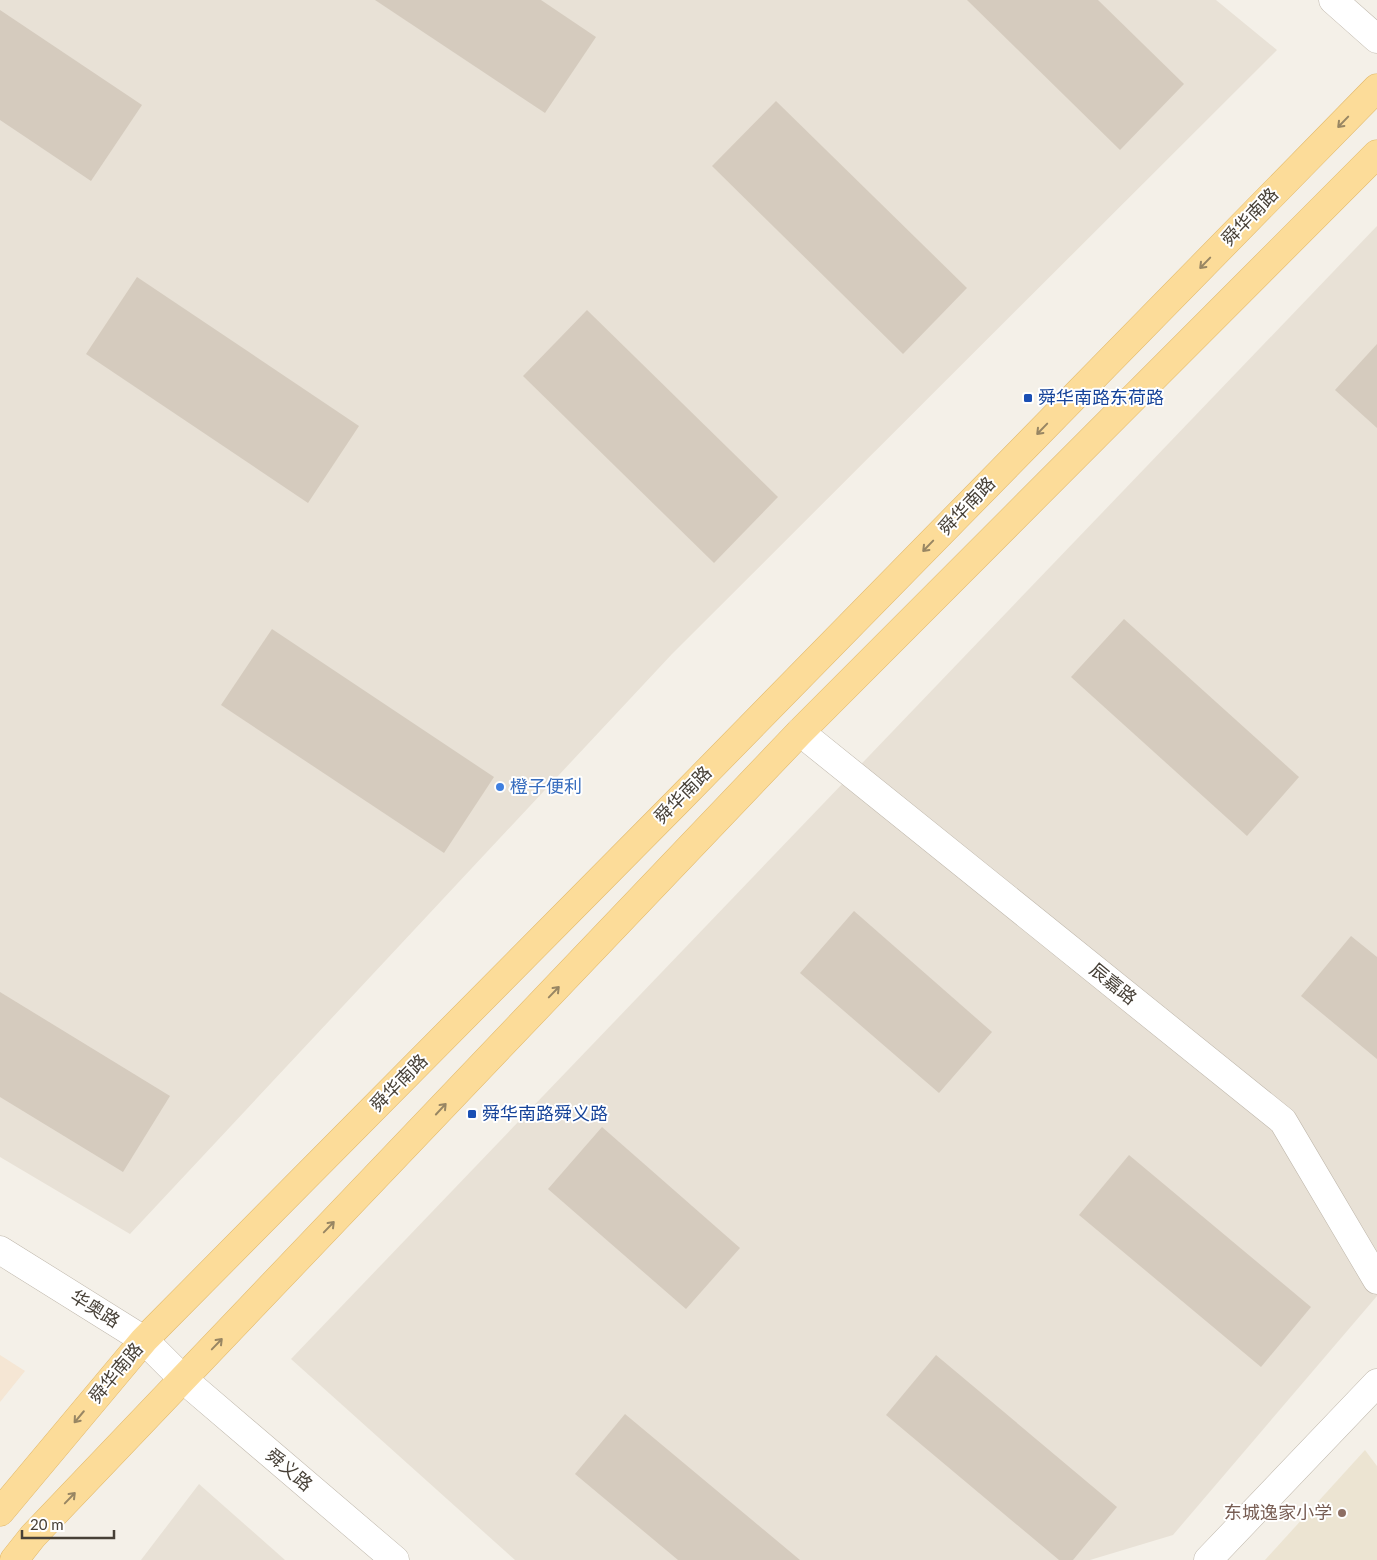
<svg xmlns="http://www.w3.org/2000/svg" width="1377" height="1560" viewBox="0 0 1377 1560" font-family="Lato,'Noto Sans SC',sans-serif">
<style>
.residential{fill:#e8e1d6}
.commercial{fill:#f5e6d4}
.education{fill:#ece4d2}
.building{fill:#d5cbbe}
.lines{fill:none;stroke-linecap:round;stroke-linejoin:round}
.minor-casing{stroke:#bfb7ab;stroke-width:29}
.major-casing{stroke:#e1b869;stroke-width:29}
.minor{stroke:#fff;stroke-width:28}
.major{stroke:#fcdc99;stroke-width:28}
.oneway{stroke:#988663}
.transit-dot{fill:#1a4fb4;stroke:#fff;stroke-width:2}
.shop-dot{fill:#3f7fe0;stroke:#fff;stroke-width:2}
.education-dot{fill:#8d6e63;stroke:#fff;stroke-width:2}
.labels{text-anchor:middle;stroke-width:4;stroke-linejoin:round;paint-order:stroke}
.street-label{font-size:18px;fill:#474037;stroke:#fff}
.transit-label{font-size:18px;fill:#164399;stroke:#fff;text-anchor:start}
.shop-label{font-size:18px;fill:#366cbe;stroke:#fff;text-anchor:start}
.education-label{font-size:18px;fill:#785e54;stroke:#fff;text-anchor:end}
</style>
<rect width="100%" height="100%" fill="#f4f0e8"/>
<!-- residential -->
<g class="residential">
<path d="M0,0H1216L1277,50L672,654L130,1234L0,1157Z"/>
<path d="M1377,226V1296L1173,1535L1090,1560H515L291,1359Z"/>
<path d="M199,1484L285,1560H141Z"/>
</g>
<!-- commercial -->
<path class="commercial" d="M0,1355L25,1371L0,1402Z"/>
<!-- education -->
<path class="education" d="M1365,1450L1377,1466V1560H1265Z"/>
<!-- building -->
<g class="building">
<path d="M375,0H541L596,37L545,113Z"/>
<path d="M967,0H1098L1184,84L1120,150Z"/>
<path d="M0,10L142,105L91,181L0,120Z"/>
<path d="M776,101L967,288L903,354L712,166Z"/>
<path d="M137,277L359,426L308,503L86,354Z"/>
<path d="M587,310L778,497L714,563L523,376Z"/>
<path d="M1377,344V428L1335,390Z"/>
<path d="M1124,619L1299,777L1247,836L1071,677Z"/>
<path d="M272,629L494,777L444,853L221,705Z"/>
<path d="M854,911L992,1032L939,1093L800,973Z"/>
<path d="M1351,936L1377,957V1059L1301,996Z"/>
<path d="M0,992L170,1096L123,1172L0,1097Z"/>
<path d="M602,1127L740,1248L686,1309L548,1189Z"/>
<path d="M1129,1155L1311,1307L1261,1367L1079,1215Z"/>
<path d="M936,1355L1117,1507L1073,1560H1059L886,1415Z"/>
<path d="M625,1414L800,1560H678L575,1474Z"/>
</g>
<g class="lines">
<!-- minor casing -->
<g class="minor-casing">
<g id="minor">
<path d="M1333,0L1377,39"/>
<path d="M800,732L1283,1121L1377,1280"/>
<path d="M0,1250L144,1340L183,1379L395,1560"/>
<path d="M1208,1560L1377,1383"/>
</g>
</g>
<!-- major casing -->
<g class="major-casing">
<g id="major">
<path d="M0,1512L144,1340L678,801L1377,88"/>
<path d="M14,1560L33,1536L800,732L1377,154"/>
</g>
</g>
<!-- minor -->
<use href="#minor" class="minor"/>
<!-- major -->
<use href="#major" class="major"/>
</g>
<!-- one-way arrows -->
<defs><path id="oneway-shaft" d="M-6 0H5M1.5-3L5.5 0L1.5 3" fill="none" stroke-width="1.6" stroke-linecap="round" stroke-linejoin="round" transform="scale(1.25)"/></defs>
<g class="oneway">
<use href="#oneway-shaft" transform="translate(1343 122) rotate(134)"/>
<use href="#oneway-shaft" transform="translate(1205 263) rotate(134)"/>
<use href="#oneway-shaft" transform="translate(1042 429) rotate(134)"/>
<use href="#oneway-shaft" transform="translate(928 546) rotate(134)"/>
<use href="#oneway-shaft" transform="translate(554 992) rotate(-46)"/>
<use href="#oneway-shaft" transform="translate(441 1109) rotate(-47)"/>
<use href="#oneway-shaft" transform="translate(329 1227) rotate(-46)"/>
<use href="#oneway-shaft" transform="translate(217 1344) rotate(-46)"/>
<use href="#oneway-shaft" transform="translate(79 1417) rotate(130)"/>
<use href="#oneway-shaft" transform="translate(70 1498) rotate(-46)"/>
</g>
<!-- markers -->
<g class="transit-dot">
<rect x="1023" y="393" width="10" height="10" rx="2.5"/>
<rect x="467" y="1109" width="10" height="10" rx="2.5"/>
</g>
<circle class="shop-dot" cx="500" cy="787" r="5"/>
<circle class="education-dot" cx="1342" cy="1513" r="5"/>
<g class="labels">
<!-- street labels -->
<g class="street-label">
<text transform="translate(1250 217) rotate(-46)" y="6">舜华南路</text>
<text transform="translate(967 506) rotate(-46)" y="6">舜华南路</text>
<text transform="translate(683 795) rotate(-45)" y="6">舜华南路</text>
<text transform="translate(1113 984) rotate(39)" y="6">辰嘉路</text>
<text transform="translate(399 1083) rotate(-45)" y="6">舜华南路</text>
<text transform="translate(95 1309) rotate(32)" y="6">华奥路</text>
<text transform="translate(116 1373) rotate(-50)" y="6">舜华南路</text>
<text transform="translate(289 1470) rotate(40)" y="6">舜义路</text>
</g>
<!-- transit labels -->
<g class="transit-label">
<text x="1038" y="404">舜华南路东荷路</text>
<text x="482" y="1120">舜华南路舜义路</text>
</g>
<!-- shop labels -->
<g class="shop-label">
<text x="510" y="793">橙子便利</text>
</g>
<!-- education labels -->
<g class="education-label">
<text x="1332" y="1519">东城逸家小学</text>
</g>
</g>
<!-- scale -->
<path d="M22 1530v8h92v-8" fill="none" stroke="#474037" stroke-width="2.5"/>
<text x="30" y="1530" font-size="15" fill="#474037" stroke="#ffffff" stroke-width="4" paint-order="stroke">20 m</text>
</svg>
